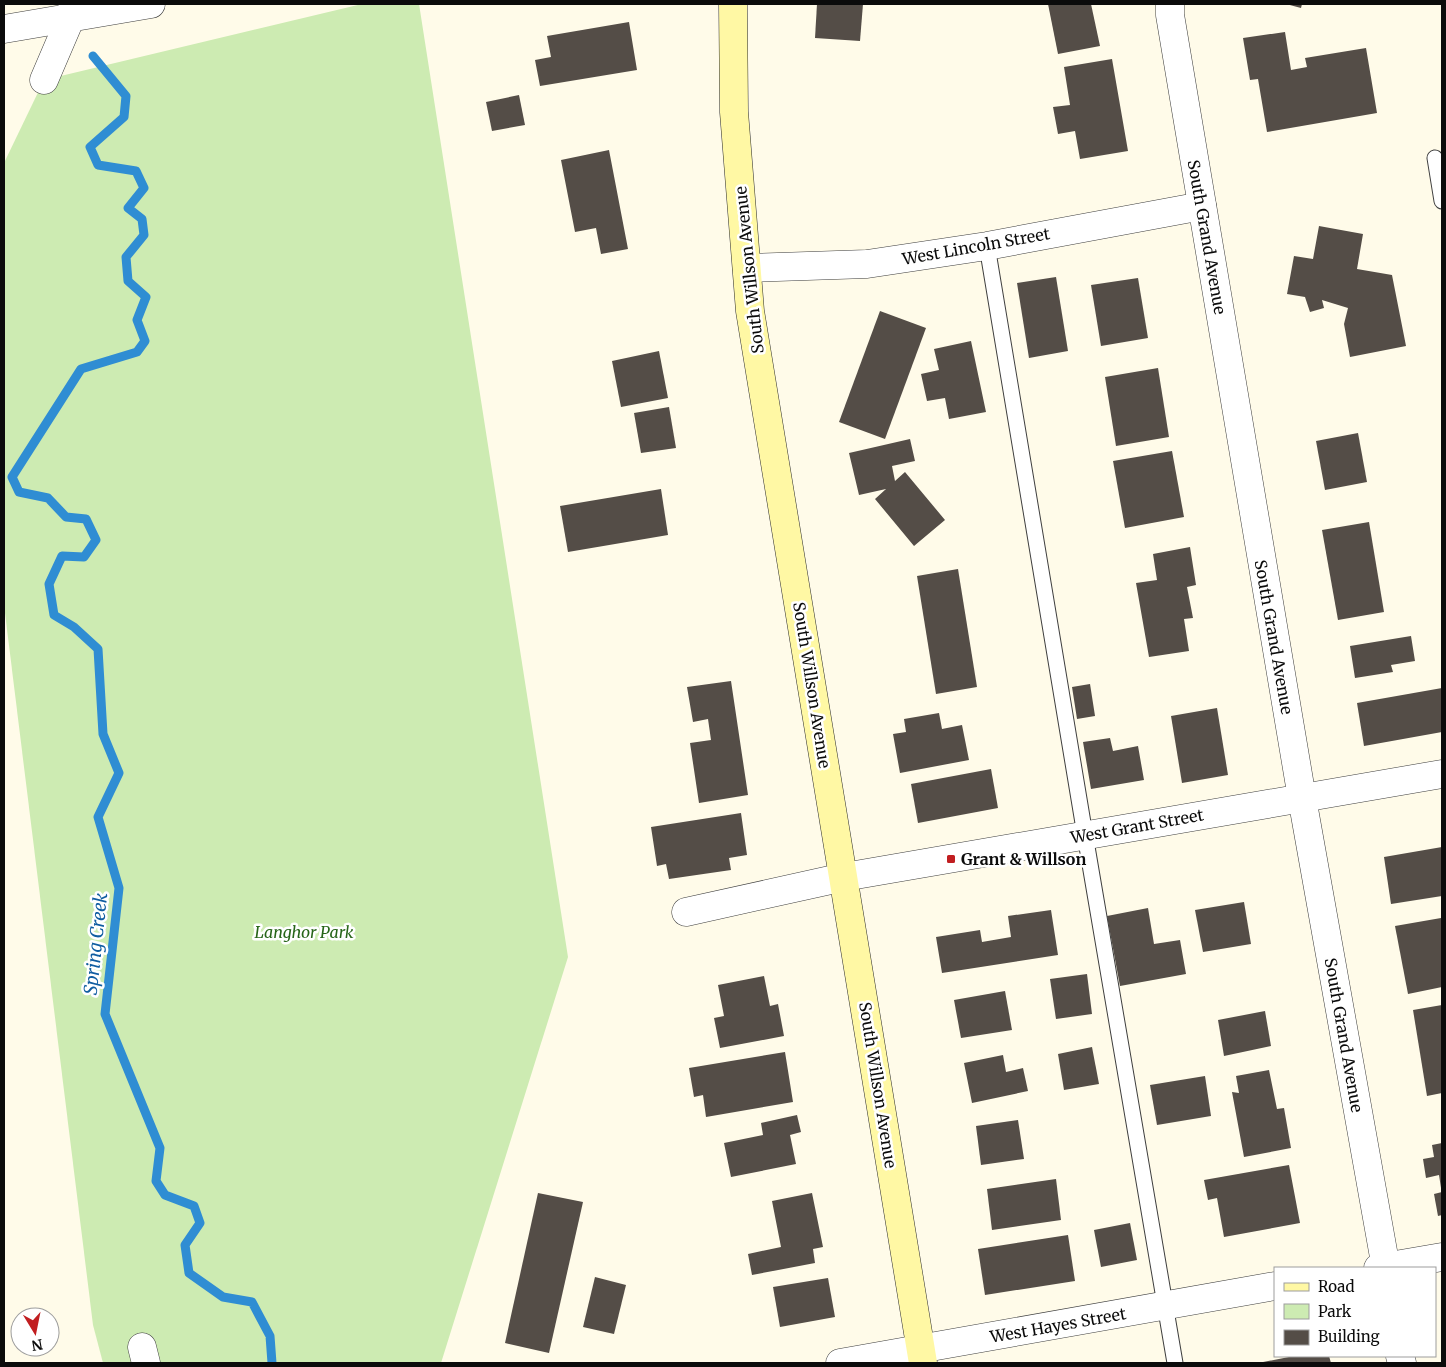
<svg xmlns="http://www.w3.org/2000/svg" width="1446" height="1367" viewBox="0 0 1446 1367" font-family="Merriweather,serif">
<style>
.green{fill:#cdebb2}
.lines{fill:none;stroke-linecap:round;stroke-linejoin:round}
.stream{stroke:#2f8dd3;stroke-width:9}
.building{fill:#544d47}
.lane-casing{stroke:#3e3e3e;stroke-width:17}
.street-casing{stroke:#3e3e3e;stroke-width:29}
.secondary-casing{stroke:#2d2d2d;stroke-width:29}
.lane{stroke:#fff;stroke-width:15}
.street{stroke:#fff;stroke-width:28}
.secondary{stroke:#fff8a4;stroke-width:28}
.poi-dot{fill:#c11e20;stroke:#fff;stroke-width:2}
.labels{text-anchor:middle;stroke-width:5;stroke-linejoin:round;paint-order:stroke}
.street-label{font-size:16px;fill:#0b0b0b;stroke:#fff}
.poi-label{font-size:16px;font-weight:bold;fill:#0b0b0b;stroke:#fff;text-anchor:start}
.park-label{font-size:16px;font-style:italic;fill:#276519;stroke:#fff}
.water-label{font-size:18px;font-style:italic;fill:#105da1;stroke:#fff}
</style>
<rect width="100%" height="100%" fill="#fffbe9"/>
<!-- green -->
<path class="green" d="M362,4H419L568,957L441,1363H103L93,1325L4,605V163L44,80Z"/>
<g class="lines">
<!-- stream -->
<path class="stream" d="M93,56L126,96L124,117L90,147L98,165L136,171L144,188L128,208L142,219L144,235L126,257L128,281L146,297L137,320L145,341L137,352L81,369L12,477L19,492L48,498L66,517L86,519L96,540L84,557L62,556L49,584L54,615L74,627L98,649L103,734L119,773L98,817L119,888L105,1014L160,1148L156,1181L165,1195L194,1206L200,1223L185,1245L189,1273L223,1297L252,1302L270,1336L272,1363"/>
</g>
<!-- building -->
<g class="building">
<path d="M817,4H863L860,41L815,38Z"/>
<path d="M1048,4H1091L1100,46L1058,54Z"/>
<path d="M1286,4H1302L1301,8Z"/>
<path d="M629,22L637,70L540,86L535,60L551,57L547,36Z"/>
<path d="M1285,32L1291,70L1307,67L1305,58L1366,48L1377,113L1267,132L1258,79L1250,80L1243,38Z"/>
<path d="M1112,59L1128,151L1080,159L1075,131L1058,134L1053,107L1070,105L1064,67Z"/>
<path d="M519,95L525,125L492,131L486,102Z"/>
<path d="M609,150L628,249L601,254L596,228L575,232L561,160Z"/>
<path d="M1319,226L1363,234L1357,269L1392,275L1406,346L1350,357L1344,324L1348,308L1322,300L1324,308L1310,312L1305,297L1287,294L1294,256L1313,259Z"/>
<path d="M1056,277L1068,351L1029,358L1017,283Z"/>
<path d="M1138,278L1148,338L1101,346L1091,285Z"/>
<path d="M880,311L926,328L885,439L839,422Z"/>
<path d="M971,341L986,412L949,419L945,398L927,401L921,374L939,370L934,349Z"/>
<path d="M659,351L668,398L621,407L612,361Z"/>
<path d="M1158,368L1169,437L1116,446L1105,377Z"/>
<path d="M669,407L676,448L641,453L634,413Z"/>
<path d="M1358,433L1367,482L1325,490L1316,441Z"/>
<path d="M910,439L915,461L892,466L895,481L905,472L945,520L914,546L875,499L886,489L859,495L849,453Z"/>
<path d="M1172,451L1184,517L1125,528L1113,461Z"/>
<path d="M661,489L668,535L568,552L560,506Z"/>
<path d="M1369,522L1384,612L1338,620L1322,530Z"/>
<path d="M1190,547L1196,585L1187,587L1193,618L1184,619L1189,651L1149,657L1136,583L1157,580L1153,554Z"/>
<path d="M958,569L977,687L936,694L917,576Z"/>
<path d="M1411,636L1415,661L1391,665L1393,672L1355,678L1350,646Z"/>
<path d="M731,681L748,795L699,803L690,743L711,740L708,719L693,722L687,687Z"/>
<path d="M1090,684L1095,716L1077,719L1072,687Z"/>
<path d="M1442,688V732L1364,746L1357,703Z"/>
<path d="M1217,708L1228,775L1182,783L1171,716Z"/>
<path d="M939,713L942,729L962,725L969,760L900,773L893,734L906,732L904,719Z"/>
<path d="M1110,738L1113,751L1138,746L1144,780L1091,789L1083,742Z"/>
<path d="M991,769L998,808L918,823L911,784Z"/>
<path d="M741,813L747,855L729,858L731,870L669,879L666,864L657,866L651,827Z"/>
<path d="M1442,847V896L1391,904L1384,857Z"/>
<path d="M1244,902L1251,944L1203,952L1195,910Z"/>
<path d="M1148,908L1154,944L1180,940L1186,974L1120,986L1107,916Z"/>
<path d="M1051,910L1058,955L942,973L936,937L980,930L982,942L1011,937L1008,916Z"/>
<path d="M1441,918L1442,987L1408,994L1395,926Z"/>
<path d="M1087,974L1092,1014L1056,1019L1050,979Z"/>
<path d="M764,976L770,1006L778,1004L784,1036L720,1048L714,1018L724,1016L718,985Z"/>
<path d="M1005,991L1012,1030L961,1038L954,1000Z"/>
<path d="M1442,1005V1093L1427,1096L1413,1010Z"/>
<path d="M1265,1011L1271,1046L1224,1056L1218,1020Z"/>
<path d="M1092,1047L1099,1084L1064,1090L1058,1054Z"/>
<path d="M785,1052L793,1102L706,1117L703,1095L694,1097L689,1068Z"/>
<path d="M1003,1055L1006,1072L1023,1068L1028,1091L972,1103L964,1063Z"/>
<path d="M1269,1070L1277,1109L1284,1108L1291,1148L1244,1157L1232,1092L1239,1093L1236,1076Z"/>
<path d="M1205,1076L1211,1116L1157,1125L1150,1085Z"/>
<path d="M797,1115L801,1132L790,1135L796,1164L731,1177L724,1143L763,1135L761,1123Z"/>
<path d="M1018,1120L1024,1159L981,1165L976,1126Z"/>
<path d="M1442,1143V1188H1441L1439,1175L1426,1178L1423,1159L1434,1157L1432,1145Z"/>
<path d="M1289,1165L1300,1223L1224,1237L1217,1198L1208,1200L1204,1180Z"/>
<path d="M1056,1179L1061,1220L992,1230L987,1189Z"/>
<path d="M1442,1192V1215L1438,1216L1434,1194Z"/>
<path d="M538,1193L583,1202L549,1353L505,1343Z"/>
<path d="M812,1193L823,1247L813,1249L815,1263L752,1275L748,1254L781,1247L772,1201Z"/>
<path d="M1130,1223L1137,1260L1101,1267L1094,1230Z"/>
<path d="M1068,1235L1075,1281L985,1295L978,1249Z"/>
<path d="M595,1277L626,1285L614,1334L583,1327Z"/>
<path d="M828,1278L835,1317L780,1327L773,1287Z"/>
<path d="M1294,1356H1329L1331,1363H1258Z"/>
</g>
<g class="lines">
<!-- lane casing -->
<g class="lane-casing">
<g id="lane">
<path d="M1435,158L1442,201"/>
<path d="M987,246L1085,835L1175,1363"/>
</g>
</g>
<!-- street casing -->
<g class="street-casing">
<g id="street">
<path d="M1170,4V15L1302,798L1386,1268"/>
<path d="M4,29L151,4"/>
<path d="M44,80L71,17L73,4"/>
<path d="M747,268L867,264L987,246L1202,206"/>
<path d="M686,912L844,877L1442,774"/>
<path d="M1378,1268L1442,1257"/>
<path d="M142,1347L146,1363"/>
<path d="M1400,1356L1402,1363"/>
<path d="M840,1363L1275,1286"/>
</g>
</g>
<!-- secondary casing -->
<g class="secondary-casing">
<path id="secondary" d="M733,4L734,112L750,311L923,1363"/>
</g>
<!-- lane -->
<use href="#lane" class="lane"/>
<!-- street -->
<use href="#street" class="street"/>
<!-- secondary -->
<use href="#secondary" class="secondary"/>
</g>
<!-- markers -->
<rect class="poi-dot" x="946" y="854" width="10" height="10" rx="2.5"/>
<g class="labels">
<!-- street labels -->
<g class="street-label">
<text transform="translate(1207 237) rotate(80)" y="6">South Grand Avenue</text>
<text transform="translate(976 246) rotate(-10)" y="6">West Lincoln Street</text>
<text transform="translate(749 270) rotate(-96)" y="6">South Willson Avenue</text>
<text transform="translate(1274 637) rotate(80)" y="6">South Grand Avenue</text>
<text transform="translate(812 685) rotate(81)" y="6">South Willson Avenue</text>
<text transform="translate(1137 826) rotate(-10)" y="6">West Grant Street</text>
<text transform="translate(1344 1035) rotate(80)" y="6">South Grand Avenue</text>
<text transform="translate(878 1085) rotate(81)" y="6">South Willson Avenue</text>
<text transform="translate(1058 1325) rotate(-10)" y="6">West Hayes Street</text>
</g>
<!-- poi labels -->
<g class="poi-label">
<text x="961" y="865">Grant &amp; Willson</text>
</g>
<!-- park labels -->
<g class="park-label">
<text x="304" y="938">Langhor Park</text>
</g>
<!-- water labels -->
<g class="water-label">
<text transform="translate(96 944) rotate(-84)" y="6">Spring Creek</text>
</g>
</g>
<!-- border -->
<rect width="1446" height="1367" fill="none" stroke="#0b0b0b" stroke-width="10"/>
<!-- legend -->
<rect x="1274" y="1267" width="162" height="90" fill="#ffffff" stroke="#9d9d9d"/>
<rect x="1284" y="1283" width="25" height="8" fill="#fff8a4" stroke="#9d9d9d"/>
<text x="1318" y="1292" font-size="15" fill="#0b0b0b">Road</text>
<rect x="1284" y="1304" width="25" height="15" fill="#cdebb2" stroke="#9d9d9d"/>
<text x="1318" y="1317" font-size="15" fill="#0b0b0b">Park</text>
<rect x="1284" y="1330" width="25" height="15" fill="#544d47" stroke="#9d9d9d"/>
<text x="1318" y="1342" font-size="15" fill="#0b0b0b">Building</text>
<!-- north arrow -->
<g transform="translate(35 1332) rotate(170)"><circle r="24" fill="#ffffff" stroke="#9d9d9d"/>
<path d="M0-4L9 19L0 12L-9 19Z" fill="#c11e20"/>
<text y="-8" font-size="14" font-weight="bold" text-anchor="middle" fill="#0b0b0b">N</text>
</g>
</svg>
